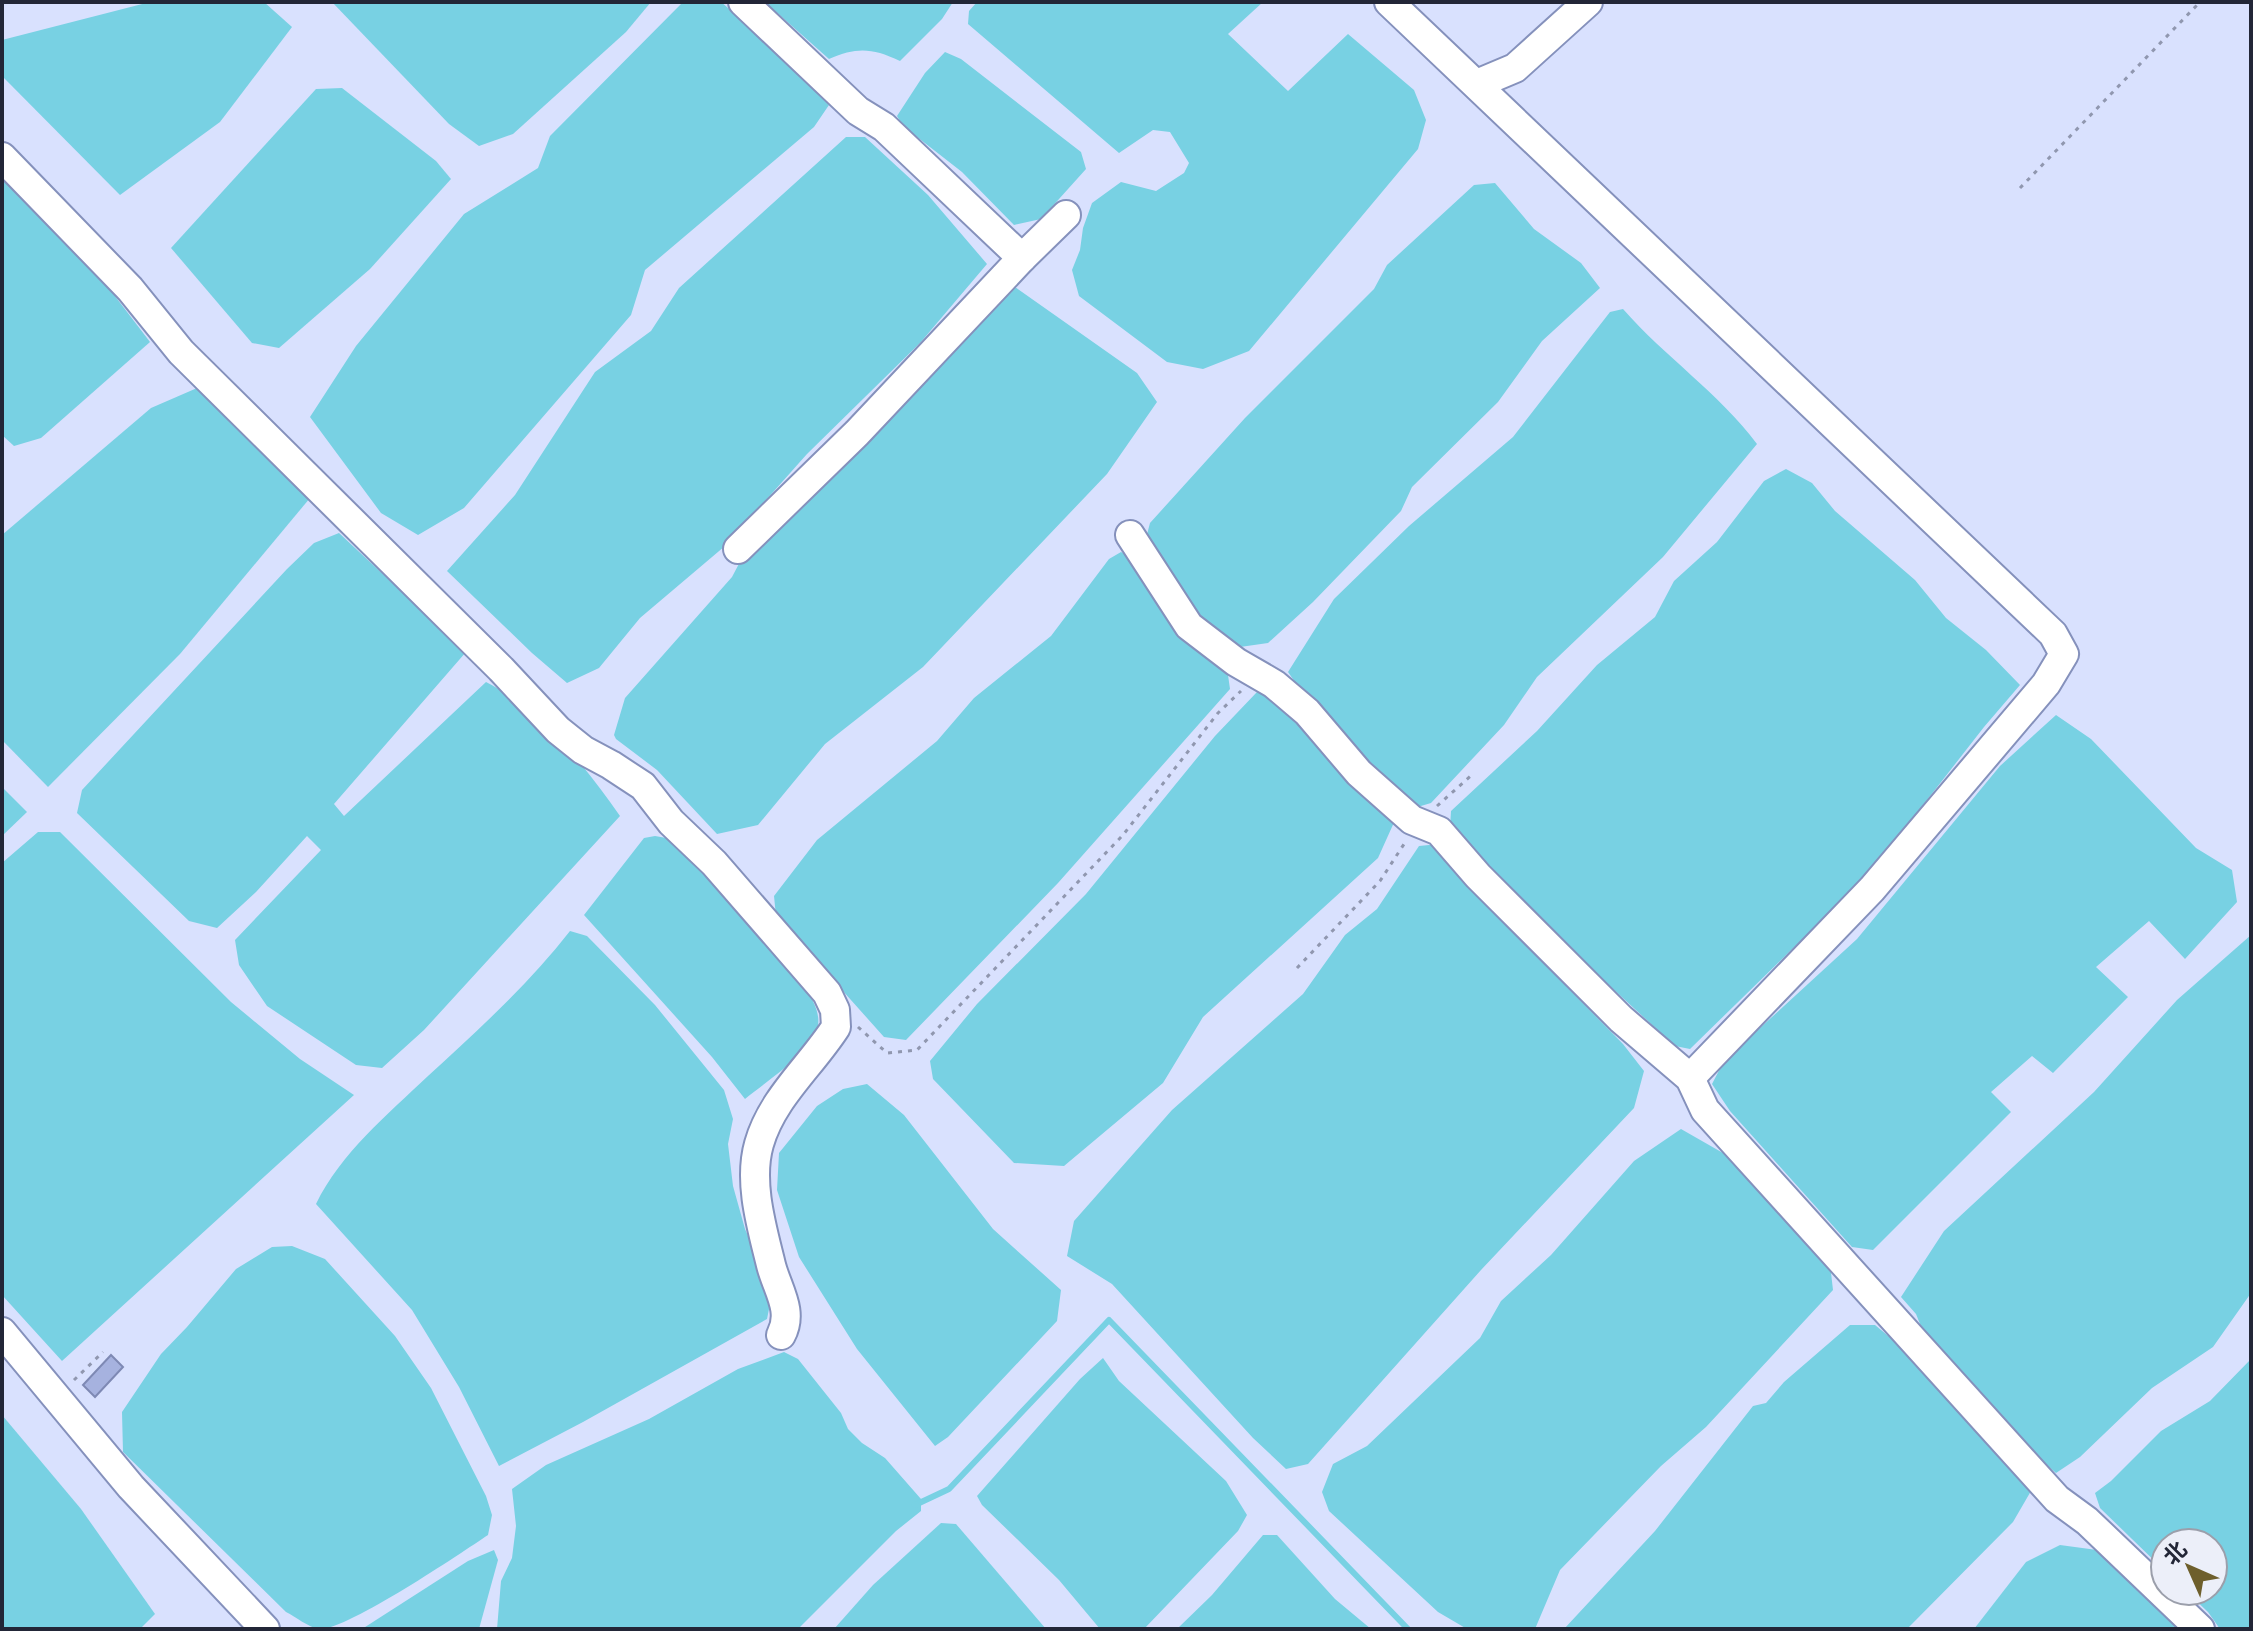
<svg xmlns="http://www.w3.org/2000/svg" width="2253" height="1631" viewBox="0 0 2253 1631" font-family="'Noto Sans','Noto Sans SC',sans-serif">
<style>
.water{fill:#78d1e3}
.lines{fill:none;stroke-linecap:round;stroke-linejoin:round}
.stream{stroke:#78d1e3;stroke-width:6}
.building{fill:#a6b2df;stroke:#7e89b4;stroke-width:2}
.minor-casing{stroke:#8591bc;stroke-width:32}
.path{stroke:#9097af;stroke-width:3;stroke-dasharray:4 6;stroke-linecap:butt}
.minor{stroke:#fff;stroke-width:28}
</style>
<rect width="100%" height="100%" fill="#d9e1fe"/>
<!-- water -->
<g class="water">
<path d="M150,2H264L292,27L220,122L120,195L2,76V40Z"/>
<path d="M332,2H651L626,32L513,134L479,146L449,124Z"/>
<path d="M683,2H721L772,45L829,105L814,127L645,270L631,315L464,508L418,535L381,513L310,417L356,346L464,214L538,168L550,136Z"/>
<path d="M765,2H953L942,19L900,61C872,48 857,47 829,59Z"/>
<path d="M977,2H1263L1228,34L1288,91L1348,34L1414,90L1426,120L1418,149L1249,351L1203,369L1167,362L1079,296L1072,270L1080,250L1083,228L1092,203L1121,182L1156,191L1184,173L1189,163L1170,132L1153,130L1119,153L968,24L969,11Z"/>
<path d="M945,52L961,59L1081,152L1086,169L1041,219L1014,225L962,172L903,126L897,116L925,73Z"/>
<path d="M342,88L436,161L451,179L370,269L279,348L252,343L171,248L316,89Z"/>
<path d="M846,137H865L928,195L987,264L920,343L807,454L725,546L640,618L599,668L567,683L532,653L447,571L515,495L595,372L651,331L679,288Z"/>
<path d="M2,173L108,287L150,342L41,438L14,446L2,435Z"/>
<path d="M1495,183L1534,229L1581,263L1600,288L1542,341L1498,402L1412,487L1401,511L1313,602L1268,643L1240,647L1209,629L1173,576L1145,542L1150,523L1245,418L1374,289L1387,265L1474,185Z"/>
<path d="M1015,287L1137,373L1157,402L1107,474L923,667L825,744L758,825L717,834L657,770L616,739L614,735L625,698L732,577L742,558L1007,291Z"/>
<path d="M1623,309C1665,357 1719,393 1757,444L1663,557L1537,677L1504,725L1431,803L1414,808L1309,702L1288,672L1334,599L1409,526L1513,437L1610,312Z"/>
<path d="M204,385L310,498L180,654L48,787L2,740V535L151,408Z"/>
<path d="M1786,469L1812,483L1835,511L1915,580L1946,618L1986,650L2020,685L1984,727L1870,873L1690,1049L1675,1046L1587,965L1450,828L1451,811L1537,731L1597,665L1655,617L1674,581L1717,542L1764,481Z"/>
<path d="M339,533L466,652L334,804L344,816L486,682C541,710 585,766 620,816L424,1030L382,1068L356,1065L267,1006L239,965L235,940L321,850L307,836L256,892L217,928L189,921L77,813L82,790L287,569L314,543Z"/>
<path d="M1121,552L1133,559L1227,668L1230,689L1058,883L906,1040L884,1037L776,916L774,896L817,840L937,741L974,698L1051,636L1109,559Z"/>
<path d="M1257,692L1277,695L1396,818L1378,858L1203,1017L1163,1083L1064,1166L1014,1163L933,1079L930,1061L977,1004L1086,894L1215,736Z"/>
<path d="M2056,715L2091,739L2196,848L2232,870L2237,902L2185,959L2149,921L2096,967L2128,997L2053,1073L2032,1056L1991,1092L2011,1112L1873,1250L1852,1247L1730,1111L1712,1084L1724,1061L1857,939L2000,766Z"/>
<path d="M2,787L27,812L2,836Z"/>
<path d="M38,832H60L231,1002L300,1059L354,1095L62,1361L2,1295V863Z"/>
<path d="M655,836L672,839L689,852L807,990C813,1001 820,1012 818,1026C814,1051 764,1083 745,1099L712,1057L584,915L644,838Z"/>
<path d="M1439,844L1500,919L1623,1044L1644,1071L1634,1108L1481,1270L1308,1464L1286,1469L1253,1438L1112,1284L1067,1256L1074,1221L1172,1110L1303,994L1345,935L1377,909L1419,846Z"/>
<path d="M570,931L587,936L655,1005L724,1090L733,1119L728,1144L733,1186L745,1229L763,1271L770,1304L767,1319L583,1422L499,1466L459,1387L412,1310L316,1204C341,1153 387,1115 428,1076C478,1030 529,984 570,931Z"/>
<path d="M2251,935V1293L2213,1347L2152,1388L2080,1457L2056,1473L2039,1458L1922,1329L1916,1314L1901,1297L1944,1231L2094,1092L2177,1000Z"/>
<path d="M867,1084L904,1115L993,1229L1061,1290L1057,1321L948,1437L935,1446L857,1349L799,1257L777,1190L779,1153L817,1106L843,1089Z"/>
<path d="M1681,1129L1730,1157L1830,1264L1833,1290L1706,1427L1661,1466L1560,1570L1535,1629H1467L1438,1612L1329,1511L1322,1492L1333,1464L1367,1446L1480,1338L1501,1301L1551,1255L1634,1161Z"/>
<path d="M292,1246L325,1259L395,1336L431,1388L486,1496L492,1515L488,1535C461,1553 346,1631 319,1629C308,1627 296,1617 286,1612L123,1452L122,1412L161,1354L187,1327L236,1269L272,1247Z"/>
<path d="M1850,1325H1875L1898,1344L2021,1477L2031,1491L2013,1522L1907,1629H1564L1655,1531L1753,1406L1766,1403L1784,1382Z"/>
<path d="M784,1352L798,1359L841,1413L848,1429L862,1443L885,1458L921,1499V1511L896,1531L798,1629H497L501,1581L512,1558L516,1526L512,1489L546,1465L649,1419L738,1369Z"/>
<path d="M1103,1358L1119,1381L1226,1481L1247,1515L1238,1531L1144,1629H1100L1059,1580L982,1505L977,1496L1080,1379Z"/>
<path d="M2251,1359V1629H2220L2208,1612L2186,1591H2213V1543H2165V1571L2100,1508L2095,1493L2111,1481L2161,1431L2210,1401Z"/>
<path d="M2,1415L81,1509L155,1614L140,1629H2Z"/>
<path d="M941,1523L956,1524L1046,1629H834L873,1585Z"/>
<path d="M1263,1535H1277L1335,1599L1371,1629H1177L1212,1595Z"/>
<path d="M2060,1545L2097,1550L2180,1629H1974L2026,1562Z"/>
<path d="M494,1550L498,1560L479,1629H362L468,1561Z"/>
</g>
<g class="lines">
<!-- stream -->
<path class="stream" d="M915,1505L949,1489L1109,1320L1408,1629"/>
</g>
<!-- building -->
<path class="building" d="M111,1355L123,1367L95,1397L83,1385Z"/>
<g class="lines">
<!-- minor casing -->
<g class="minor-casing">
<g id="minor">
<path d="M743,2L858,111L884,127L1022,258"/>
<path d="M1389,2L2053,634L2064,654L2046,684L1872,889L1690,1078"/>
<path d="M1477,84L1515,68L1588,2"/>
<path d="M2,157L130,289L181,352L501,669L558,730L583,750L611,765L643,786L671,822L714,863L827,993L835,1010L836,1027C811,1066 772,1098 759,1144C748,1182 762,1228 771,1265C777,1289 794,1311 781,1335"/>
<path d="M1130,535L1189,626L1236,662L1274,684L1307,712L1359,773L1412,820L1439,831L1478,876L1621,1019L1690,1078L1705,1110L2057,1499L2087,1521L2200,1629"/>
<path d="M738,549L857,433L1022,258L1066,215"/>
<path d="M2,1332L131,1487L265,1629"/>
</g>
</g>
<!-- path -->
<g class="path">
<path d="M2020,188L2200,2"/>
<path d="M1437,806L1474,773"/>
<path d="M1297,968L1380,881L1406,841"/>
<path d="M858,1027L887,1053L917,1050L1123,835L1218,713L1241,691"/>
<path d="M74,1380L103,1352"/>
</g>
<!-- minor -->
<use href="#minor" class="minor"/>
</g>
<!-- border -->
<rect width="2253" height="1631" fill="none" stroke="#222637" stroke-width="8"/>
<!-- north arrow -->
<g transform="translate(2189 1567) rotate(315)"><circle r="38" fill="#eceff9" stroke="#9b9fab" stroke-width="2"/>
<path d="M0-6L14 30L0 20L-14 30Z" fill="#6e5f2c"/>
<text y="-12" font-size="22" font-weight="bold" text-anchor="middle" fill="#222637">北</text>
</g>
</svg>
